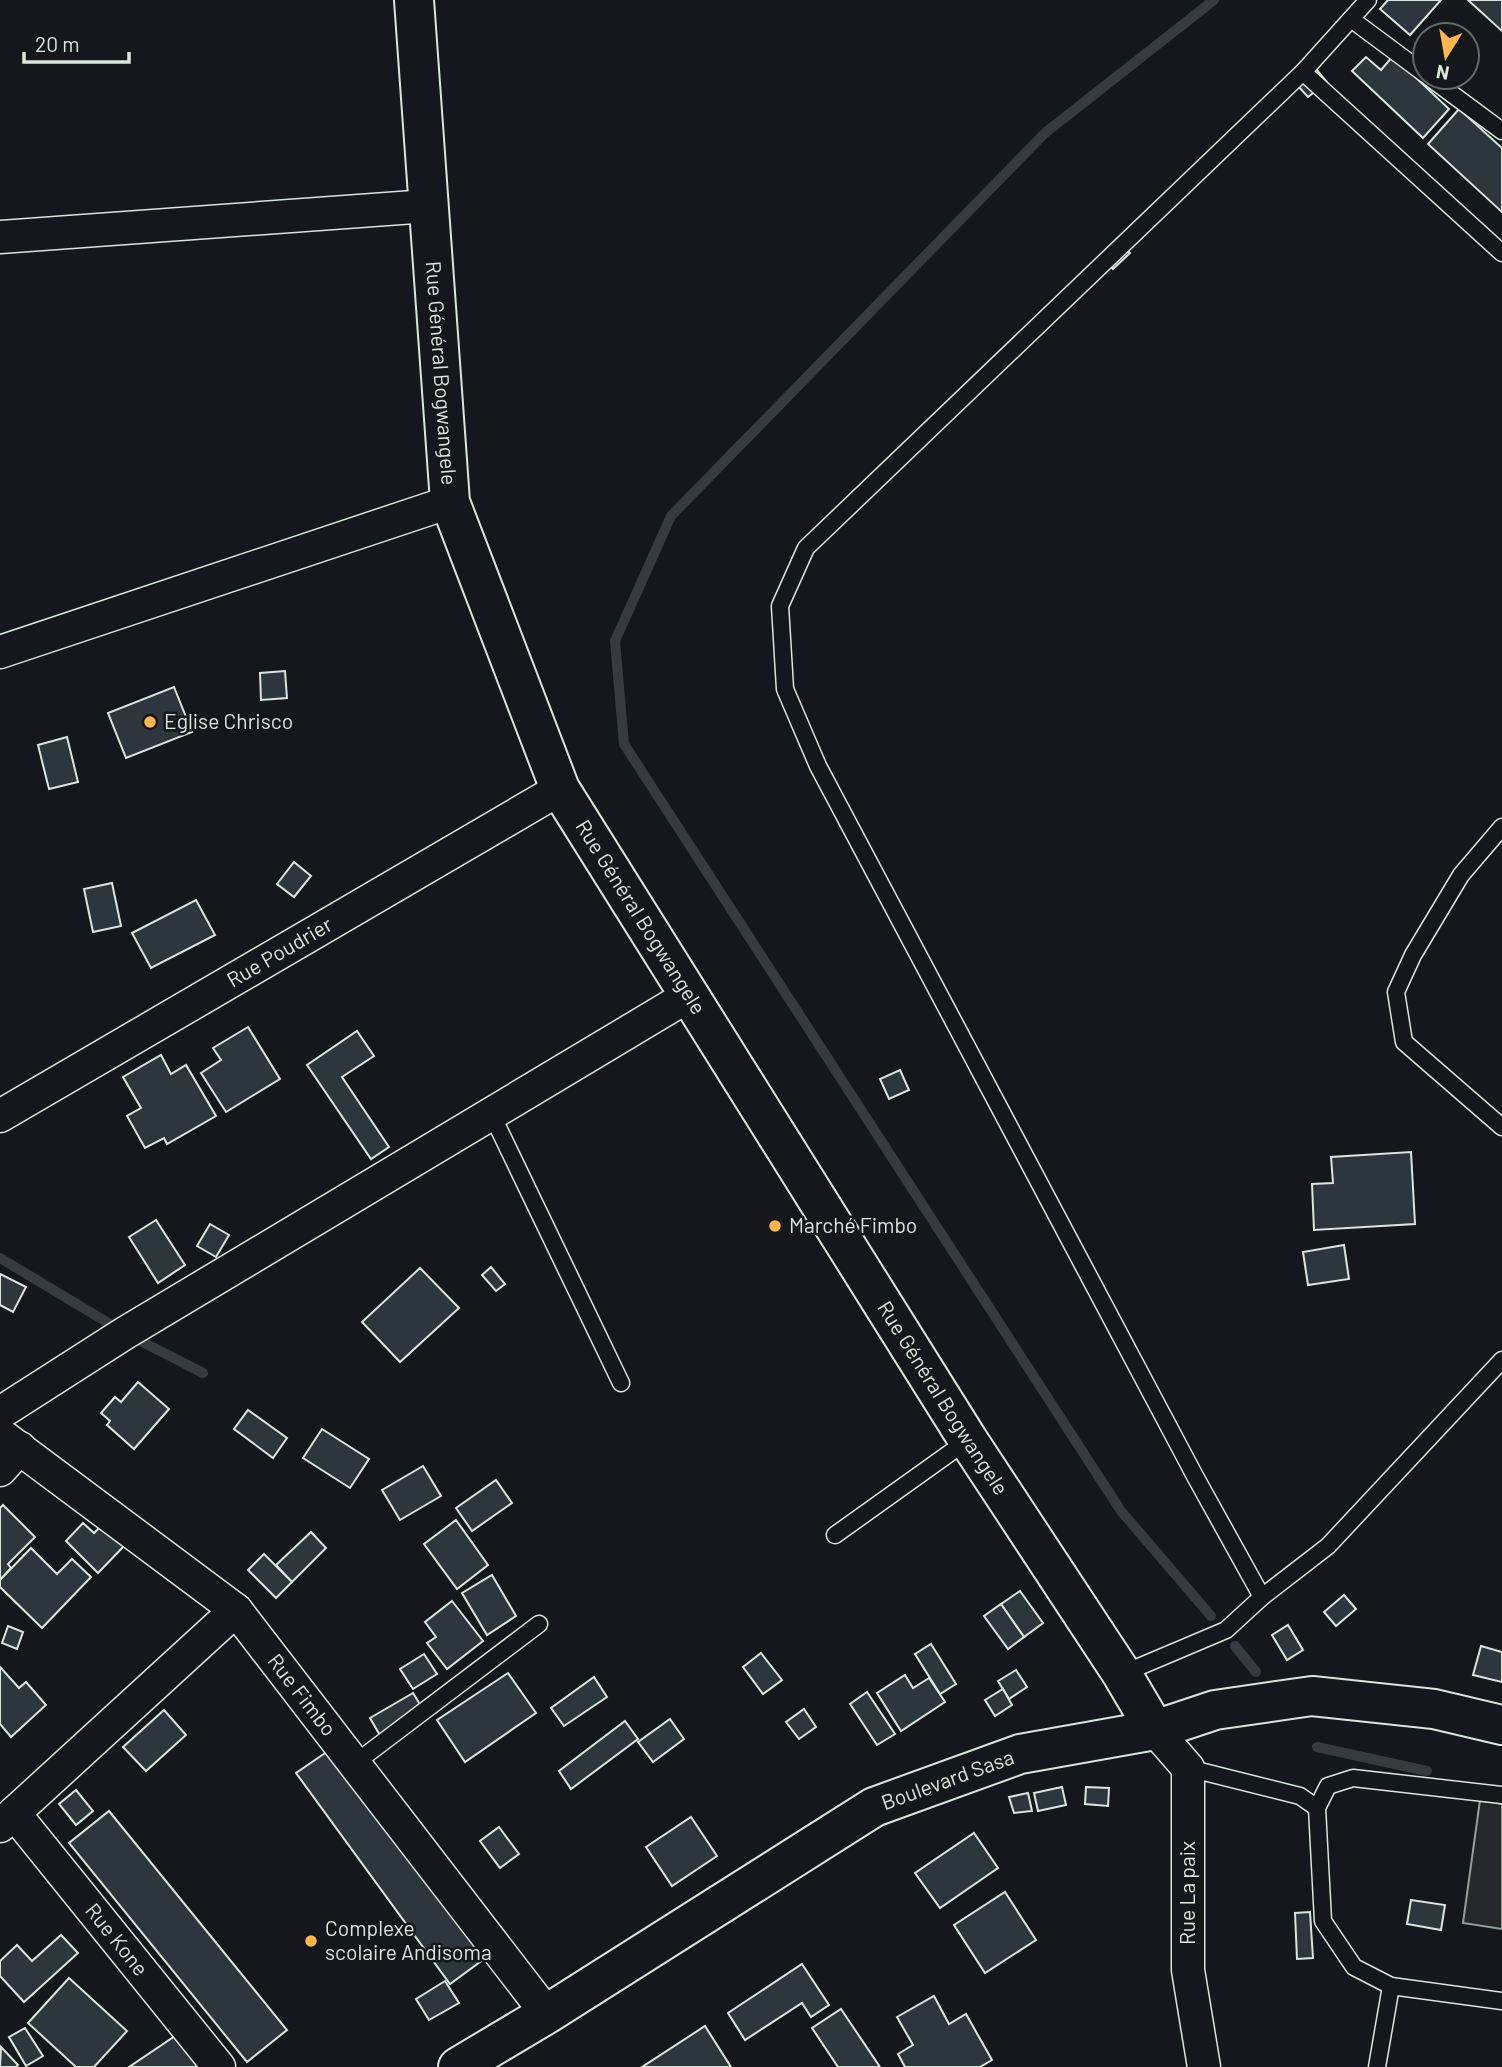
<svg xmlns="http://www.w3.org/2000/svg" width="1502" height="2067" viewBox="0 0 1502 2067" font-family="Barlow,sans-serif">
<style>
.parking{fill:#24282b;stroke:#939e99;stroke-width:2}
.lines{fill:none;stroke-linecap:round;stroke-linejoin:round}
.stream{stroke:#363b3e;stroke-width:10}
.building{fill:#2c363c;stroke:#d8e6dc;stroke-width:2}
.lane-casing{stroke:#d8e6dc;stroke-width:19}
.street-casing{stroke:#d8e6dc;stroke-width:35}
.secondary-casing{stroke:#d8e6dc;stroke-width:42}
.lane{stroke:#14181c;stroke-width:16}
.street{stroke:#14181c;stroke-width:32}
.secondary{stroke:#14181c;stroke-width:38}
.poi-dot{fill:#ffb74d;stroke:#14181c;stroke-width:2.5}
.labels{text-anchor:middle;stroke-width:5;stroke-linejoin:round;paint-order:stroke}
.street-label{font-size:21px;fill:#d8e6dc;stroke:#14181c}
.poi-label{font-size:21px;fill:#d8e6dc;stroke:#14181c;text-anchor:start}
</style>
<rect width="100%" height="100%" fill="#14181c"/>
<!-- parking -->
<path class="parking" d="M1480,1800L1502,1804V1929L1463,1923Z"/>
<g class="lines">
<!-- stream -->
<g class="stream">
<path d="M0,1258L125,1333L203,1373"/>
<path d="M1211,1616L1121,1511L624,744L615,641L671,516L1045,133L1214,0"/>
<path d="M1235,1646L1256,1672"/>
<path d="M1317,1747L1427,1771"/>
</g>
</g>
<!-- building -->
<g class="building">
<path d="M1388,0H1441L1410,35L1380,9Z"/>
<path d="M1468,0H1502V31Z"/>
<path d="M1393,56L1449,109L1423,138L1352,71L1366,57L1381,70Z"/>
<path d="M1316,69L1327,82L1308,97L1297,85Z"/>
<path d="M1459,109L1502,148V212L1428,144Z"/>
<path d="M1118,240L1130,253L1113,269L1101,256Z"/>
<path d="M285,671L287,698L261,700L260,673Z"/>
<path d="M174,687L192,732L126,758L108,713Z"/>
<path d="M67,737L78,782L49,789L38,745Z"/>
<path d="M294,862L311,876L294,897L277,884Z"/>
<path d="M112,883L121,926L93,932L84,889Z"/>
<path d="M196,900L215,935L151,968L132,933Z"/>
<path d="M248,1027L280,1079L226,1112L201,1073L221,1060L213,1048Z"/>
<path d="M357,1031L374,1056L342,1077L389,1147L371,1159L307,1065Z"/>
<path d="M161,1055L171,1074L186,1065L216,1116L167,1144L164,1138L145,1148L127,1116L141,1108L123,1077Z"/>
<path d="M900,1070L909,1090L889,1099L880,1079Z"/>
<path d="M1411,1152L1415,1224L1314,1230L1312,1184L1333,1183L1331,1157Z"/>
<path d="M156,1220L185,1265L158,1283L129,1237Z"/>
<path d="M210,1224L229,1235L216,1257L197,1246Z"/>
<path d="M1344,1245L1349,1279L1308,1285L1303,1252Z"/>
<path d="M491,1267L505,1284L496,1291L482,1275Z"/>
<path d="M420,1268L459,1308L400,1362L362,1322Z"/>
<path d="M0,1274L26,1287L13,1312L0,1305Z"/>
<path d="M138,1382L169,1409L134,1449L107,1425L110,1421L101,1413L115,1397L121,1402Z"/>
<path d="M248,1410L287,1438L273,1458L234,1429Z"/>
<path d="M322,1429L369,1459L350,1488L303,1458Z"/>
<path d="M423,1466L441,1496L400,1520L382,1490Z"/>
<path d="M496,1480L512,1503L472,1531L456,1508Z"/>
<path d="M3,1505L35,1537L8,1564L11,1568L0,1580V1508Z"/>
<path d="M456,1520L488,1565L457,1589L424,1544Z"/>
<path d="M83,1523L94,1533L104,1523L126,1544L98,1573L66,1541Z"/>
<path d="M311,1532L326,1548L292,1582L276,1565Z"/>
<path d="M31,1548L57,1574L72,1559L91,1577L42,1628L0,1587V1580Z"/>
<path d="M264,1554L292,1582L276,1598L248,1570Z"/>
<path d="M492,1575L516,1616L487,1635L462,1593Z"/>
<path d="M1020,1591L1043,1623L1024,1637L1001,1604Z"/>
<path d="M1344,1595L1356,1609L1336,1626L1324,1612Z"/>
<path d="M452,1601L483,1641L447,1669L427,1643L436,1637L425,1622Z"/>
<path d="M1001,1604L1024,1637L1008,1649L984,1616Z"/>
<path d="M1288,1625L1303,1650L1287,1660L1272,1635Z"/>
<path d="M8,1626L23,1632L17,1649L2,1643Z"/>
<path d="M931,1644L956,1684L940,1694L915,1654Z"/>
<path d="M1481,1646L1502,1652V1682L1473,1675Z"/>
<path d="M761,1653L782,1680L763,1694L743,1667Z"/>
<path d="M424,1654L437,1674L413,1689L400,1669Z"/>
<path d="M0,1667L19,1688L26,1682L46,1705L11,1737L0,1724Z"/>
<path d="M1016,1670L1027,1687L1009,1699L998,1681Z"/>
<path d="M508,1673L536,1713L465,1762L437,1720Z"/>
<path d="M905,1675L913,1688L929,1678L945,1702L901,1731L877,1693Z"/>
<path d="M594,1677L607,1697L564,1726L551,1708Z"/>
<path d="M1003,1689L1012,1705L995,1716L985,1700Z"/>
<path d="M867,1692L895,1734L877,1745L850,1704Z"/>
<path d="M413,1693L424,1711L381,1737L370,1718Z"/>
<path d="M804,1709L816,1727L799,1739L786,1722Z"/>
<path d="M164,1710L186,1735L146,1771L123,1747Z"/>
<path d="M670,1719L684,1739L653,1762L638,1742Z"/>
<path d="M625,1721L638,1739L571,1789L559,1771Z"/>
<path d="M331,1749L484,1959L450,1984L296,1773Z"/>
<path d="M1062,1787L1066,1805L1038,1811L1034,1793Z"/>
<path d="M1086,1787L1109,1788L1108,1806L1085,1804Z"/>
<path d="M76,1790L93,1811L76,1825L59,1804Z"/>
<path d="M1028,1793L1032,1811L1014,1813L1009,1797Z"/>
<path d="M109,1811L287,2030L247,2062L69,1843Z"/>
<path d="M691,1817L717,1856L672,1886L646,1847Z"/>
<path d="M499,1827L519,1854L500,1868L480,1841Z"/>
<path d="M974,1833L998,1868L940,1908L915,1873Z"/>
<path d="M1005,1892L1036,1940L985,1973L954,1925Z"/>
<path d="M1411,1900L1445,1905L1441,1930L1407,1924Z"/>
<path d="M1310,1912L1313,1958L1297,1959L1295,1913Z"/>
<path d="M61,1935L78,1953L24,2002L0,1976V1961L17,1945L32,1961Z"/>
<path d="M802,1964L829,2005L811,2017L802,2003L745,2040L728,2013Z"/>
<path d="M69,1978L127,2031L94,2067H76L28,2023Z"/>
<path d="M445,1981L459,2003L429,2020L416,1999Z"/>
<path d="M934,1996L949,2024L966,2014L992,2060L980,2067H905L898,2054L913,2045L897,2017Z"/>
<path d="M841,2009L880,2067H838L812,2028Z"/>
<path d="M705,2026L731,2067H642Z"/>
<path d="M25,2028L43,2056L26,2066L9,2037Z"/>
<path d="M181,2032L201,2067H129Z"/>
<path d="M1,2047L18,2065L16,2067H0Z"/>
</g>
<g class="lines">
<!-- lane casing -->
<g class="lane-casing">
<g id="lane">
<path d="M1351,19L1425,74"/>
<path d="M1303,72L1502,253"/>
<path d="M1429,77L1502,131"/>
<path d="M1502,827L1461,875L1413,955L1396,992L1404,1042L1502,1127"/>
<path d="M492,1115L621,1383"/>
<path d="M835,1535L968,1440"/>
<path d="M1262,1597L1196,1478L818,766L785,689L780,606L806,548L1303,72L1368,0"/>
<path d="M1122,1674L1226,1630L1262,1597L1328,1546L1502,1360"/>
<path d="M354,1764L539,1624"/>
<path d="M1188,1768L1300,1796L1317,1808"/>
<path d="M1502,1795L1353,1778L1328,1786L1317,1808L1323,1921L1354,1967L1391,1986L1502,2001"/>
<path d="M1377,2067L1391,1986"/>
</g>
</g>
<!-- street casing -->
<g class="street-casing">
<g id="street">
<path d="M0,237L428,206"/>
<path d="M0,652L450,502"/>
<path id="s1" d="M0,1116L560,789"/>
<path d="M0,1413L125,1333L688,996"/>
<path id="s2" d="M0,1434L236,1610L547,2014"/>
<path d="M0,1470L20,1448"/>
<path d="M1155,1730L1188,1768V1970L1204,2067"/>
<path id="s3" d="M14,1813L219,2067"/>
<path d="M0,1826L236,1610"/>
</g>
</g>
<!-- secondary casing -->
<g class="secondary-casing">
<g id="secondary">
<path id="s4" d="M414,0L450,502L560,789L968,1440L1122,1674L1155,1730"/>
<path id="s5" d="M458,2067L547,2014L874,1807L1020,1754L1155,1730L1215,1710L1312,1696L1434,1709L1502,1725"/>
</g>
</g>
<!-- lane -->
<use href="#lane" class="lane"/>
<!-- street -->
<use href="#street" class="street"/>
<!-- secondary -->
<use href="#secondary" class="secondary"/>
</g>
<!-- markers -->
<g class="poi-dot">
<circle cx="150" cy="722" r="7"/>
<circle cx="775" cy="1226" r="7"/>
<circle cx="311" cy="1941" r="7"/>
</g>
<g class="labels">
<!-- street labels -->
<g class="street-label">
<text dy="7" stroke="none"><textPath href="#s4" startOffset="374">Rue Général Bogwangele</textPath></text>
<text dy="7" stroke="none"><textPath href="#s4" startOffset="962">Rue Général Bogwangele</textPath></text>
<text dy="7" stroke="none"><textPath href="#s1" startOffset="324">Rue Poudrier</textPath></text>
<text dy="7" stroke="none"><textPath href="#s4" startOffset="1530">Rue Général Bogwangele</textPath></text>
<text dy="7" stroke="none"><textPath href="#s2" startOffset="402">Rue Fimbo</textPath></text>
<text dy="7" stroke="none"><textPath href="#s5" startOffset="569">Boulevard Sasa</textPath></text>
<text transform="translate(1188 1893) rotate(-90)" y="7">Rue La paix</text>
<text dy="7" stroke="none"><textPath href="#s3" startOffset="163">Rue Kone</textPath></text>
</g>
<!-- poi labels -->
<g class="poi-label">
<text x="164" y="729">Eglise Chrisco</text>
<text x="789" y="1233">Marché Fimbo</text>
<text x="325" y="1936">Complexe<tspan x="325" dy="24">scolaire Andisoma</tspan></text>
</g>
</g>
<!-- north arrow -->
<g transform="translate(1446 56) rotate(191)"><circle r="33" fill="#14181c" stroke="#626a69" stroke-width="2"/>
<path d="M0-5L12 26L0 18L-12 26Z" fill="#ffb74d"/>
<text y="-10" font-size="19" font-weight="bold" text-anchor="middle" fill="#d8e6dc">N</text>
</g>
<!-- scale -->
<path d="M24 52v10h105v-10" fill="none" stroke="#d8e6dc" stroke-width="3.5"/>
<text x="35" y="52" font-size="21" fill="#d8e6dc" stroke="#14181c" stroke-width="5" paint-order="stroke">20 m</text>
</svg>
